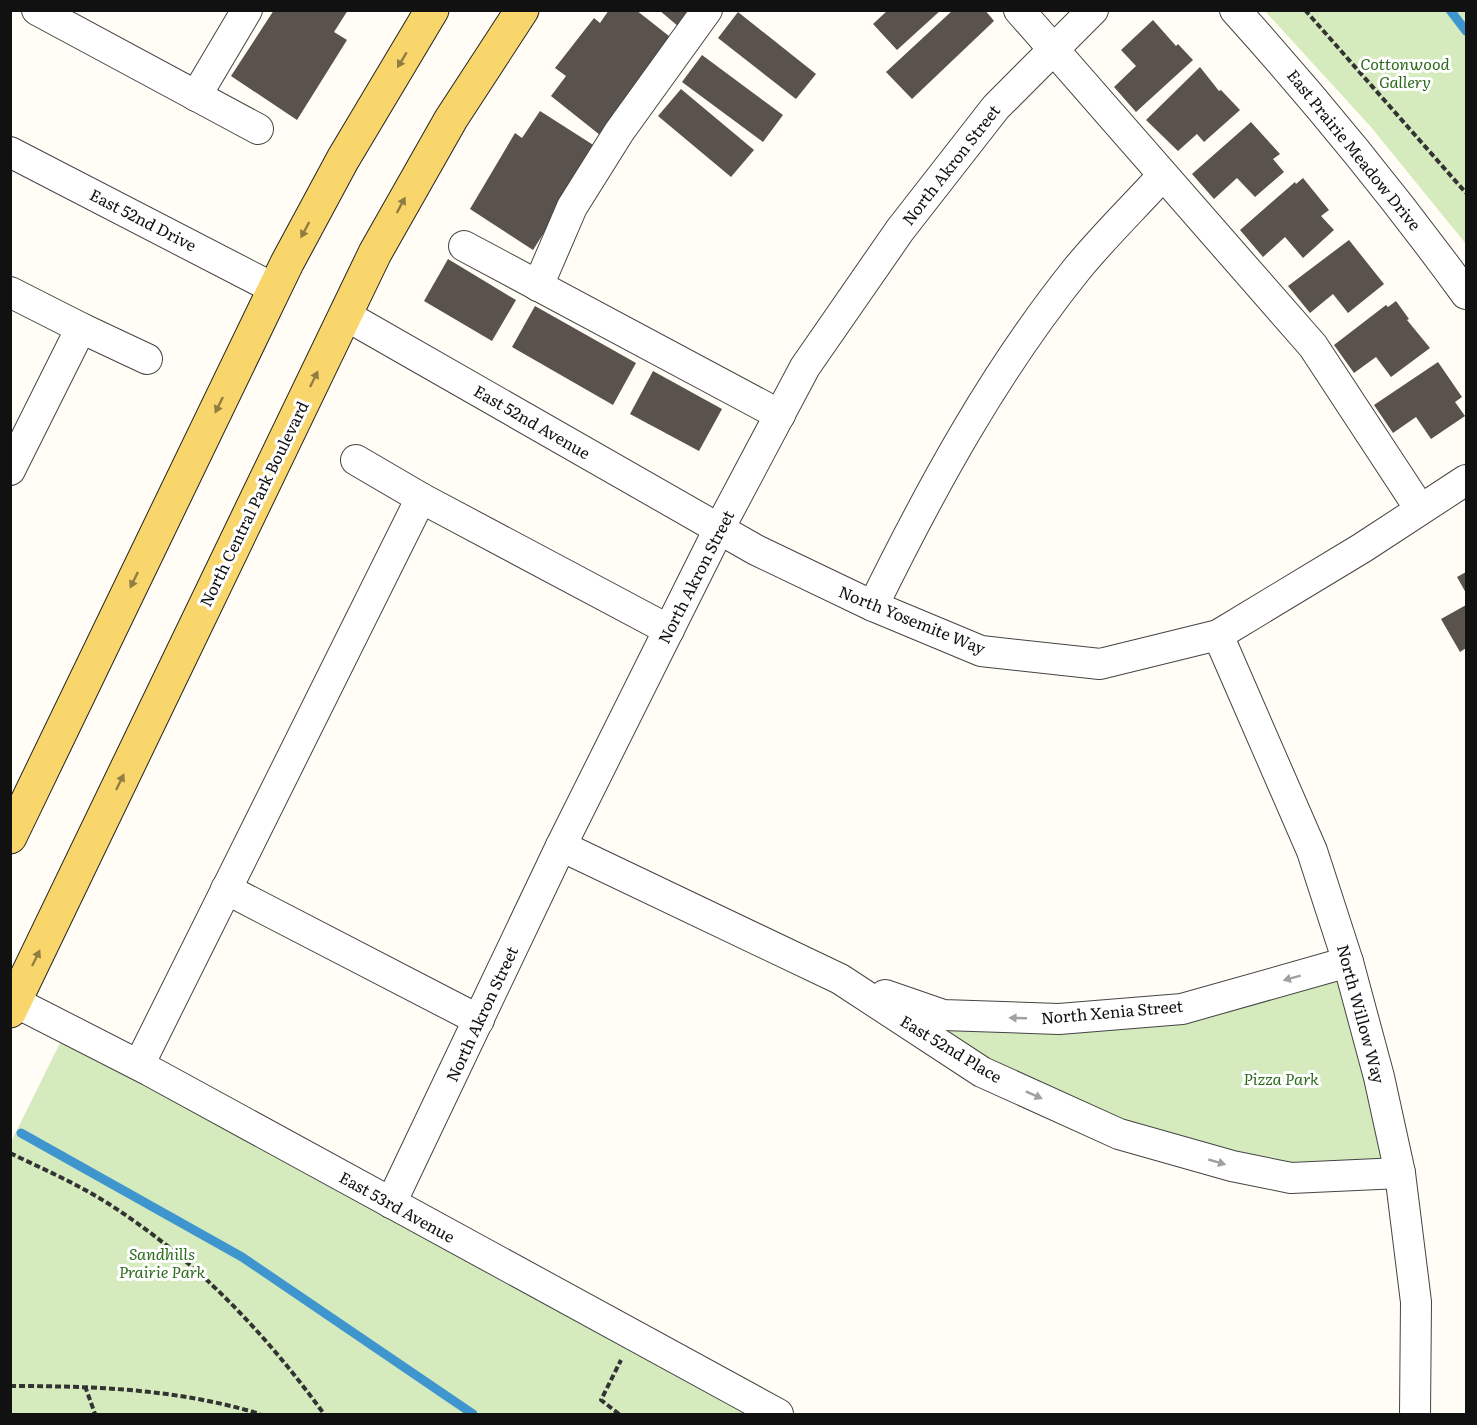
<svg xmlns="http://www.w3.org/2000/svg" width="1477" height="1425" viewBox="0 0 1477 1425" font-family="Literata,serif">
<style>
.green{fill:#d5ebbd}
.lines{fill:none;stroke-linecap:round;stroke-linejoin:round}
.stream{stroke:#3f96cf;stroke-width:9}
.building{fill:#5a524d}
.minor-casing{stroke:#444;stroke-width:32}
.major-casing{stroke:#222;stroke-width:35}
.path{stroke:#333;stroke-width:4;stroke-dasharray:6 3;stroke-linecap:butt}
.minor{stroke:#fff;stroke-width:30}
.major{stroke:#f9d66b;stroke-width:33}
.oneway{fill:#917d42}
.oneway2{fill:#a0a0a0}
.labels{text-anchor:middle;stroke-width:6;stroke-linejoin:round;paint-order:stroke}
.park-label{font-size:16px;font-style:italic;fill:#2f6b1f;stroke:#fff}
.street-label{font-size:16px;fill:#111;stroke:#fff}
</style>
<rect width="100%" height="100%" fill="#fffdf5"/>
<!-- green -->
<g class="green">
<path d="M1265,11H1466V244L1371,127Z"/>
<path d="M1348,962L1400,1173L1291,1178L1119,1134L840,979L943,1015L1059,1019Z"/>
<path d="M61,1041L190,1106L753,1414H11L10,1144Z"/>
</g>
<g class="lines">
<!-- stream -->
<g class="stream">
<path d="M1450,10L1466,31"/>
<path d="M21,1133L242,1257L473,1414"/>
</g>
</g>
<!-- building -->
<g class="building">
<path d="M274,10H348L334,32L347,40L297,120L231,76Z"/>
<path d="M609,10H636L674,40L600,135L551,96L566,76L555,68L594,18L600,23Z"/>
<path d="M659,10H693L679,27Z"/>
<path d="M888,10H941L897,50L873,24Z"/>
<path d="M953,10H985L994,21L912,99L886,72Z"/>
<path d="M738,12L816,74L796,99L718,38Z"/>
<path d="M1153,20L1176,46L1178,44L1193,60L1136,112L1114,87L1136,66L1121,50Z"/>
<path d="M702,55L783,115L763,142L682,82Z"/>
<path d="M1200,67L1219,91L1221,90L1240,110L1204,142L1197,134L1178,151L1146,120Z"/>
<path d="M681,89L754,150L731,177L658,116Z"/>
<path d="M540,111L598,148L533,250L470,209L515,133L522,138Z"/>
<path d="M1251,122L1280,154L1273,159L1284,172L1255,197L1237,178L1214,199L1192,174Z"/>
<path d="M1303,178L1329,210L1321,216L1334,230L1303,258L1285,237L1263,257L1240,230L1295,182L1296,184Z"/>
<path d="M1349,240L1384,284L1348,313L1333,294L1310,313L1288,286Z"/>
<path d="M448,259L516,300L492,341L424,301Z"/>
<path d="M1396,301L1409,319L1407,320L1430,348L1391,377L1376,357L1354,373L1334,345L1386,305L1388,307Z"/>
<path d="M535,306L636,363L613,405L512,347Z"/>
<path d="M1438,362L1462,397L1455,402L1465,416L1431,439L1416,417L1393,433L1374,405Z"/>
<path d="M653,371L722,409L699,451L630,414Z"/>
<path d="M1466,572V593L1457,577Z"/>
<path d="M1466,605V648L1460,652L1441,619Z"/>
</g>
<g class="lines">
<!-- minor casing -->
<g class="minor-casing">
<g id="minor">
<path d="M37,10L258,129"/>
<path d="M1019,10L1313,346L1420,509"/>
<path d="M1235,10C1317,101 1394,195 1466,294"/>
<path d="M196,96L247,10"/>
<path d="M10,152L275,289"/>
<path d="M464,246L780,415"/>
<path d="M538,286L572,207L619,132L707,10"/>
<path d="M10,292L81,328"/>
<path d="M345,315L756,550L873,606L981,651L1100,664L1218,635L1362,548L1466,480"/>
<path d="M356,460L421,498L669,630"/>
<path d="M10,470L81,328L147,359"/>
<path d="M873,606C931,488 994,372 1077,269C1104,236 1135,206 1163,175"/>
<path d="M1218,635L1312,851L1348,962L1379,1077L1400,1173L1416,1302L1415,1414"/>
<path d="M561,846L840,979L982,1072L1119,1134L1232,1166L1291,1178L1400,1173"/>
<path d="M226,889L479,1020"/>
<path d="M885,995L943,1015L1059,1019L1182,1009L1348,962"/>
<path d="M15,1002L150,1071L778,1414"/>
<path d="M139,1065L421,498"/>
<path d="M391,1203L561,846L719,529L805,367L900,230L996,107L1093,10"/>
</g>
</g>
<!-- major casing -->
<g class="major-casing">
<g id="major">
<path d="M10,837L287,263L343,159L432,10"/>
<path d="M10,1011L375,253L451,119L522,10"/>
</g>
</g>
<!-- path -->
<g class="path">
<path d="M1305,10L1466,193"/>
<path d="M10,1153C45,1170 80,1185 112,1206C197,1261 265,1333 324,1414"/>
<path d="M10,1386C95,1386 178,1389 260,1414"/>
<path d="M85,1386L95,1414"/>
<path d="M619,1414L601,1400L621,1360"/>
</g>
<!-- minor -->
<use href="#minor" class="minor"/>
<!-- major -->
<use href="#major" class="major"/>
</g>
<!-- one-way arrows -->
<defs><path id="oneway-solid" d="M-6-.8H1V-3.2L6.5 0L1 3.2V.8H-6Z" transform="scale(1.5)"/></defs>
<g class="oneway">
<use href="#oneway-solid" transform="translate(402 60) rotate(121)"/>
<use href="#oneway-solid" transform="translate(401 205) rotate(-62)"/>
<use href="#oneway-solid" transform="translate(305 230) rotate(118)"/>
<use href="#oneway-solid" transform="translate(314 379) rotate(-64)"/>
<use href="#oneway-solid" transform="translate(219 405) rotate(116)"/>
<use href="#oneway-solid" transform="translate(134 580) rotate(116)"/>
<use href="#oneway-solid" transform="translate(120 782) rotate(-64)"/>
<use href="#oneway-solid" transform="translate(36 958) rotate(-64)"/>
</g>
<g class="oneway2">
<use href="#oneway-solid" transform="translate(1292 978) rotate(165)"/>
<use href="#oneway-solid" transform="translate(1018 1018) rotate(-178)"/>
<use href="#oneway-solid" transform="translate(1034 1095) rotate(24)"/>
<use href="#oneway-solid" transform="translate(1217 1162) rotate(16)"/>
</g>
<g class="labels">
<!-- park labels -->
<g class="park-label">
<text x="1405" y="70">Cottonwood<tspan x="1405" dy="18">Gallery</tspan></text>
<text x="1281" y="1085">Pizza Park</text>
<text x="162" y="1260">Sandhills<tspan x="162" dy="18">Prairie Park</tspan></text>
</g>
<!-- street labels -->
<g class="street-label">
<text transform="translate(1354 150) rotate(51)" y="6">East Prairie Meadow Drive</text>
<text transform="translate(951 165) rotate(-52)" y="6">North Akron Street</text>
<text transform="translate(143 220) rotate(27)" y="6">East 52nd Drive</text>
<text transform="translate(532 422) rotate(30)" y="6">East 52nd Avenue</text>
<text transform="translate(254 504) rotate(-64)" y="6">North Central Park Boulevard</text>
<text transform="translate(696 577) rotate(-63)" y="6">North Akron Street</text>
<text transform="translate(912 620) rotate(22)" y="6">North Yosemite Way</text>
<text transform="translate(1112 1012) rotate(-5)" y="6">North Xenia Street</text>
<text transform="translate(482 1014) rotate(-65)" y="6">North Akron Street</text>
<text transform="translate(1361 1014) rotate(75)" y="6">North Willow Way</text>
<text transform="translate(951 1049) rotate(31)" y="6">East 52nd Place</text>
<text transform="translate(397 1207) rotate(29)" y="6">East 53rd Avenue</text>
</g>
</g>
<!-- border -->
<rect width="1477" height="1425" fill="none" stroke="#111111" stroke-width="24"/>
</svg>
